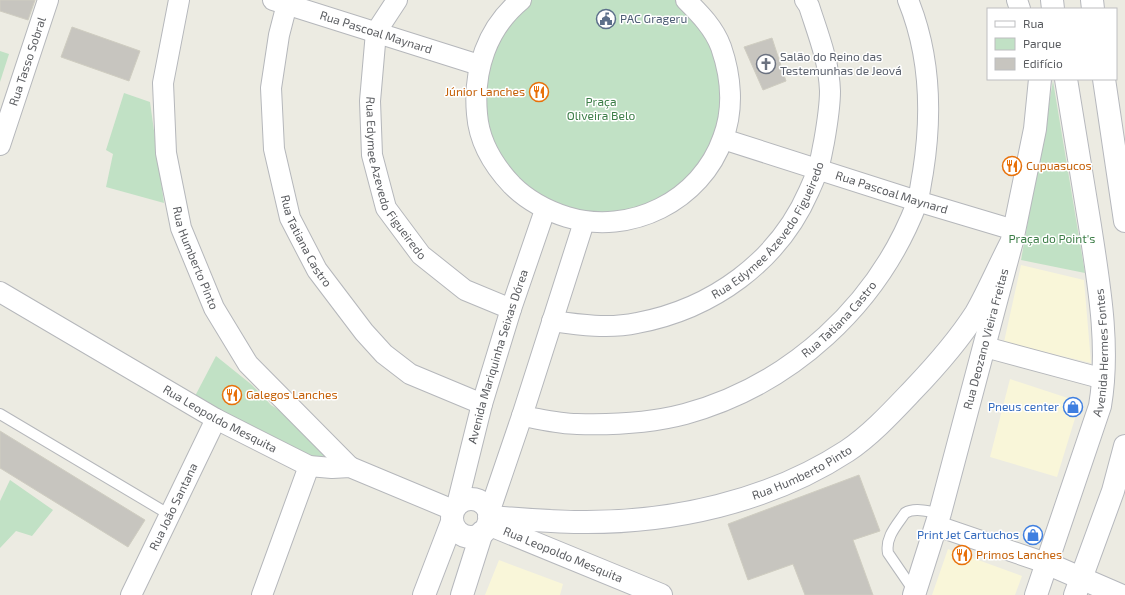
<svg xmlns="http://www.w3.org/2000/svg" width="1125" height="595" viewBox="0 0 1125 595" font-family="'Exo 2',sans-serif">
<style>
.commercial{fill:#f9f6d9}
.green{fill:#c1e1c5}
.building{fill:#c7c5bf;stroke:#cfcdc1}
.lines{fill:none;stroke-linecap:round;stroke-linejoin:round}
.lane-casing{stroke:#b5b7bb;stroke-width:12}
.street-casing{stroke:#b5b7bb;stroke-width:22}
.secondary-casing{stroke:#b6b8bd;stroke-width:24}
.lane{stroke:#fff;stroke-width:10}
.street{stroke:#fff;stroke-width:20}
.secondary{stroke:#fff;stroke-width:22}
.labels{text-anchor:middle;stroke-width:3;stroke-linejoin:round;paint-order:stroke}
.service-label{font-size:12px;fill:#4e5e75;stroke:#fff;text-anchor:start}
.street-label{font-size:12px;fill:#5b5d61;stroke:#fff}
.worship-label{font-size:12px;fill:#5b616d;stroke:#fff;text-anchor:start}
.food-label{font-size:12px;fill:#c56008;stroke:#fff;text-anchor:start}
.park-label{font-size:12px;fill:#3d7e48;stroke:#fff}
.shop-label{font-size:12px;fill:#366cbe;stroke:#fff;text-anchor:end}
</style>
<rect width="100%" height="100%" fill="#ecebe2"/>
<!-- commercial -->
<g class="commercial">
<path d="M1021,265L1084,280L1091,363L1004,342Z"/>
<path d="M1010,379L1080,402L1057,477L990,457Z"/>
<path d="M948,549L1022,576L1015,595H932Z"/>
<path d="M499,560L563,584L560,595H485Z"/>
</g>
<!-- green -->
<g class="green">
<path d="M527,0H677L717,49L725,91L719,133L702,167L674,195L640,212L602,218L529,195L484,133V57Z"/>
<path d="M0,51L9,54L0,82Z"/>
<path d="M1053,81L1085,273L1021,260Z"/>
<path d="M124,93L150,102L164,203L106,187L113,154L106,150Z"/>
<path d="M216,356L252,385L271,405L315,433L324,456L317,460L194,398Z"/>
<path d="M10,480L53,510L32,536L16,531L0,548V501Z"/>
</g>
<!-- building -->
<g class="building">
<path d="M0,0H35L28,20L0,11Z"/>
<path d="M72,27L140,51L129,81L61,57Z"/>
<path d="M772,38L786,81L763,90L744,47Z"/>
<path d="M0,431L145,520L128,547L0,468Z"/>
<path d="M859,475L880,531L853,540L873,595H805L793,564L748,580L728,524Z"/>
</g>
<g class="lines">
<!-- lane casing -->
<g class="lane-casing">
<g id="lane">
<path d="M0,414L170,515"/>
<path d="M914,591L888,553C885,537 897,525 905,513C915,507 929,512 940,513"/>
</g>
</g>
<!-- street casing -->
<g class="street-casing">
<g id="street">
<path id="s1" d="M179,0L163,83L166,153L181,228L214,308L248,364L350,467"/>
<path id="s2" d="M273,0L479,65"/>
<path id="s3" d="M288,0L279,35L271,88L274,149L290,218L317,270L364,332L384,354L410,374L482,404"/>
<path id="s4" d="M397,0L376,32L370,101L372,155L386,208L421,255L465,290L511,309"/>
<path d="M521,0C487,28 473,70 477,114C479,141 493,165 512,185C528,201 545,210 567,217C630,236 701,201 723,138C734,109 731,76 721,47C714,28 700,14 686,0"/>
<path d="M1017,0L1020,9"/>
<path id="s5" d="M723,139L917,201L1014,230"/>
<path id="s6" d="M0,145L48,0"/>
<path id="s7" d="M0,292L216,419L309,466L332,468L350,467L453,510"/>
<path id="s8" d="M552,321C580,325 609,329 637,323C712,309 778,262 809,191C812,184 816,176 818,168C821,160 822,151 824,142C827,125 830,108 830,91C829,61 818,34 809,6L805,0"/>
<path d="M985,347L1104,379"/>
<path id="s9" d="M522,416C540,419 559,424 577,424C613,425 651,423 685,414C791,385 878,305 917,203C920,193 921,182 923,172C932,115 930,54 908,0"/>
<path id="s10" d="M457,505L482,404L511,309L545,210"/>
<path d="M489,513L522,416L584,222"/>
<path d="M937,526L1046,563"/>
<path id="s11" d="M131,595L216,419"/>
<path d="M262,595L309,466"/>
</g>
</g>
<!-- secondary casing -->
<g class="secondary-casing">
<g id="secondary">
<path d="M1052,0L1053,9"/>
<path d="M1092,0L1093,9"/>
<path d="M1104,79L1125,221"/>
<circle cx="471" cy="518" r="19"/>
<path id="s12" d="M489,517C519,519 550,522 580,522C671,523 769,502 847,451C871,435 893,411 913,390C936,366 958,341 976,313C989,290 1000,264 1012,241"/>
<path id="s13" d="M488,524L661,595"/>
<path d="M1046,563L1120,595"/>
<path d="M424,595L452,522"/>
<path d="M462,595L482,532"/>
<path id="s14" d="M914,595L940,513L1012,241L1035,129L1040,79"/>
<path id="s15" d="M1036,595L1100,406C1110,347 1099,285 1090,226C1082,177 1074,128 1066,79"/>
<path d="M1075,595L1113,491L1125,446"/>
</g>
</g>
<!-- lane -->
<use href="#lane" class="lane"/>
<!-- street -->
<use href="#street" class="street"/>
<!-- secondary -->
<use href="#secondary" class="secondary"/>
</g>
<!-- icons -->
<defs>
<g id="civic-ring" transform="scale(1)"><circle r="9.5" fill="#fff" stroke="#5c6f8a" stroke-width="1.5"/><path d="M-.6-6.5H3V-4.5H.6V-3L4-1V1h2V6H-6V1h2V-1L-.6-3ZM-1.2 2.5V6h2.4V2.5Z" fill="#5c6f8a"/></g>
<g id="church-ring" transform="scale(1)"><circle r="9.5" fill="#fff" stroke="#6b7280" stroke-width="1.5"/><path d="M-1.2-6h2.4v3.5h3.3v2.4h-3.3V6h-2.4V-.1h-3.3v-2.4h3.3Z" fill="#6b7280"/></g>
<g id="restaurant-ring" transform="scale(1)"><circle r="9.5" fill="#fff" stroke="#e8710a" stroke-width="1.5"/><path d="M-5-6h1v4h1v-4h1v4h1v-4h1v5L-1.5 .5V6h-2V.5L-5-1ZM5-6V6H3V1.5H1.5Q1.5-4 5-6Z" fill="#e8710a"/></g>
<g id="shop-ring" transform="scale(1)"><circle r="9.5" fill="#fff" stroke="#3f7fe0" stroke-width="1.5"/><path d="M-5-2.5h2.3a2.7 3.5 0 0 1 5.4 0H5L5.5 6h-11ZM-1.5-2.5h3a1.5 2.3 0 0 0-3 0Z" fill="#3f7fe0"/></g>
</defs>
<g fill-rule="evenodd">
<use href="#civic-ring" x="606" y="19"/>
<use href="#church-ring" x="766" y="64"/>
<use href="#restaurant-ring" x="539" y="92"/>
<use href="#restaurant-ring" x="1012" y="166"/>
<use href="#restaurant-ring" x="232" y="395"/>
<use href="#shop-ring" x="1073" y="407"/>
<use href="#shop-ring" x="1033" y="535"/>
<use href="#restaurant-ring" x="962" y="555"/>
</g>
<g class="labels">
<!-- service labels -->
<g class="service-label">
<text x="620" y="23">PAC Grageru</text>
</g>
<!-- street labels -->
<g class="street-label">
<text dy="4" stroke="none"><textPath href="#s2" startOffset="108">Rua Pascoal Maynard</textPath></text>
<text dy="4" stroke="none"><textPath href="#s6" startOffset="88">Rua Tasso Sobral</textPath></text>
<text dy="4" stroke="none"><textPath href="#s4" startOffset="191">Rua Edymee Azevedo Figueiredo</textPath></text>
<text dy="4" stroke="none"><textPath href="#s5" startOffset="177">Rua Pascoal Maynard</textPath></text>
<text dy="4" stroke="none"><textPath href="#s8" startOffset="254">Rua Edymee Azevedo Figueiredo</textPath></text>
<text dy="4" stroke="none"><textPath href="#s3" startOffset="249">Rua Tatiana Castro</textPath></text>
<text dy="4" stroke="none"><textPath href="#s1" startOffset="264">Rua Humberto Pinto</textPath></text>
<text dy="4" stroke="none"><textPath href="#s9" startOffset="348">Rua Tatiana Castro</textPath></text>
<text dy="4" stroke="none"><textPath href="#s14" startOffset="266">Rua Deozano Vieira Freitas</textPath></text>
<text dy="4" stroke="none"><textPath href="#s15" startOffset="253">Avenida Hermes Fontes</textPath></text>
<text dy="4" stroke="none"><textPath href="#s10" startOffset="154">Avenida Mariquinha Seixas Dórea</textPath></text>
<text dy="4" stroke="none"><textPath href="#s7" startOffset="254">Rua Leopoldo Mesquita</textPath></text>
<text dy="4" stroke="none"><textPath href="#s12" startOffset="321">Rua Humberto Pinto</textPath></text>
<text dy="4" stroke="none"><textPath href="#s11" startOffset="98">Rua João Santana</textPath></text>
<text dy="4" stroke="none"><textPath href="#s13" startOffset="81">Rua Leopoldo Mesquita</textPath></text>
</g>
<!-- worship labels -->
<g class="worship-label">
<text x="780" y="61">Salão do Reino das<tspan x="780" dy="14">Testemunhas de Jeová</tspan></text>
</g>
<!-- food labels -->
<g class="food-label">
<text x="525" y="96" text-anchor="end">Júnior Lanches</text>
<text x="1026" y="170">Cupuasucos</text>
<text x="246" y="399">Galegos Lanches</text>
<text x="976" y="559">Primos Lanches</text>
</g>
<!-- park labels -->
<g class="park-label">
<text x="601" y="106">Praça<tspan x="601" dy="14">Oliveira Belo</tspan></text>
<text x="1052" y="243">Praça do Point's</text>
</g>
<!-- shop labels -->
<g class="shop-label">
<text x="1059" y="411">Pneus center</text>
<text x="1019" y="539">Print Jet Cartuchos</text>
</g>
</g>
<!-- legend -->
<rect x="987" y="8" width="130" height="72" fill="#ffffff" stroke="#bdbec0"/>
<rect x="995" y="21" width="20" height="6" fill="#ffffff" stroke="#bdbec0"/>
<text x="1023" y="28" font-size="12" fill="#5b5d61">Rua</text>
<rect x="995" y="38" width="20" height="12" fill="#c1e1c5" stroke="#bdbec0"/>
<text x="1023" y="48" font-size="12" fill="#5b5d61">Parque</text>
<rect x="995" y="58" width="20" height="12" fill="#c7c5bf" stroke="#bdbec0"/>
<text x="1023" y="68" font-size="12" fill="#5b5d61">Edifício</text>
</svg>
